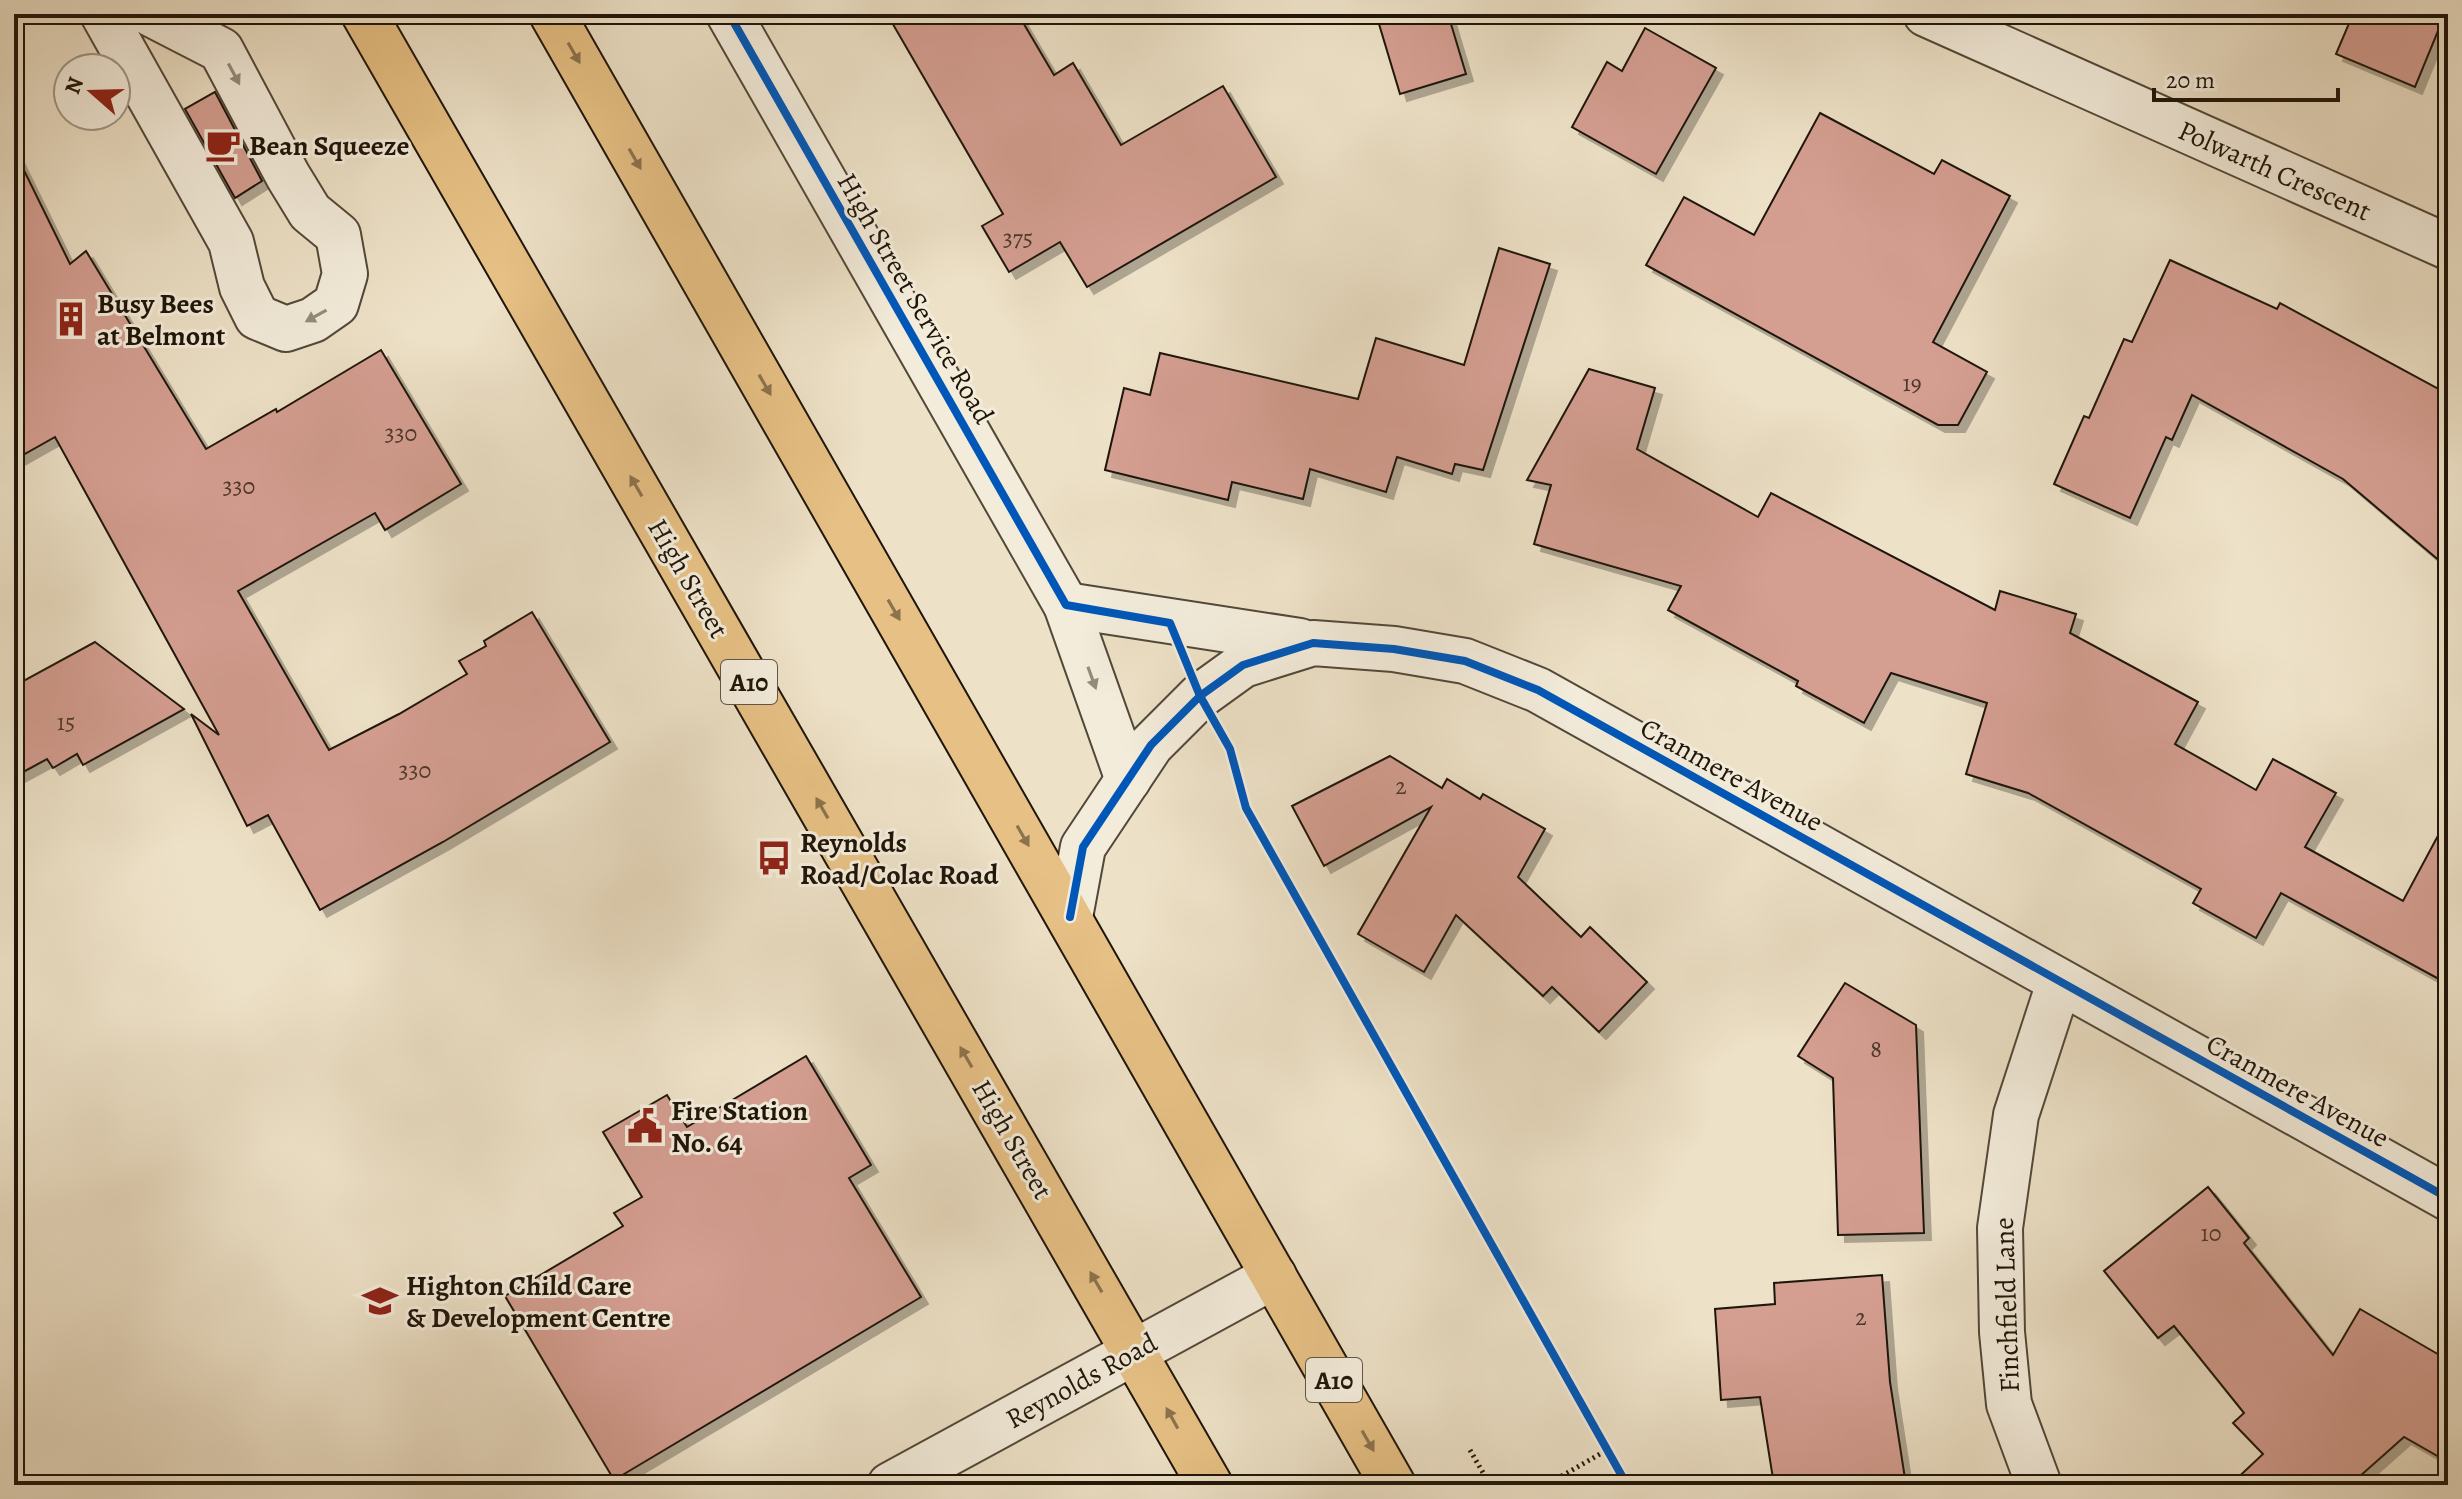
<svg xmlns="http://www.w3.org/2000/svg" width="2462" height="1499" viewBox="0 0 2462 1499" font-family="Alegreya,serif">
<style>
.building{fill:#d49e91;stroke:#1f1509;stroke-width:2;filter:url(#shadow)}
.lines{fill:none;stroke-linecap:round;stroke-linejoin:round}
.minor-casing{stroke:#524838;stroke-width:48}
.highway-casing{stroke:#1f1509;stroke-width:48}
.path{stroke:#1f1509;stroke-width:5;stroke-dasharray:2 4;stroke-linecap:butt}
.minor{stroke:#f3ecdb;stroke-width:44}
.highway{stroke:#e6c084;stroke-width:44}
.cycleway-casing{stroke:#f3ecdb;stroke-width:13}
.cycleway{stroke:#0057b8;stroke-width:8}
.oneway{fill:#8c734d}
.oneway2{fill:#948b7c}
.labels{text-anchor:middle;stroke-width:6;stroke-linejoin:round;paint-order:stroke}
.number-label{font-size:24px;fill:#4c372b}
.shield{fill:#f3ecdb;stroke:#5f5648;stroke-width:2}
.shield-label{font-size:26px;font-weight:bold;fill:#1f1509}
.poi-label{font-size:28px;font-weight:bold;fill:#1f1509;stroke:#f3ecdb;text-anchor:start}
.street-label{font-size:28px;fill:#1f1509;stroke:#f3ecdb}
</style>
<defs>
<filter id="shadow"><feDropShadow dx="7" dy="7" stdDeviation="0" flood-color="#0004"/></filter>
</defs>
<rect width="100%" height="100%" fill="#ede1c7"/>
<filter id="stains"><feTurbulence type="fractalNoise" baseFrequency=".0025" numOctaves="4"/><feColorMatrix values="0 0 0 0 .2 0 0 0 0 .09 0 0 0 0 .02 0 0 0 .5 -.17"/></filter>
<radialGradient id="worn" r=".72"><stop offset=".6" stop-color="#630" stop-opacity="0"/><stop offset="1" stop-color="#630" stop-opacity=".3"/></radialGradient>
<!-- building -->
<g class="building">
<path d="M887,14H1018L1054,75L1073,63L1121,145L1223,86L1276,177L1087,287L1060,242L1009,272L982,226L1003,214Z"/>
<path d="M1376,14H1448L1466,74L1400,94Z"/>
<path d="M2353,14H2445L2415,87L2336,54Z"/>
<path d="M1645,28L1716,68L1656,174L1572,127L1607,62L1622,71Z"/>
<path d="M215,92L262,181L235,198L185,109Z"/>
<path d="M1820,113L1934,174L1942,160L2010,196L1933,342L1987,372L1958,425H1938L1646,265L1684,197L1754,235Z"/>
<path d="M14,150L70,264L86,251L206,449L276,409L277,412L381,350L461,484L385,530L375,513L238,591L329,750L399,714L467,674L459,661L486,646L484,641L532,612L610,742L443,842L320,910L268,815L247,826L191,714L219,735L55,437L14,460Z"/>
<path d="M1499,248L1550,264L1483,470L1455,464L1452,474L1397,457L1386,492L1310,469L1303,499L1232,482L1228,500L1105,470L1124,388L1150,395L1160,353L1358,399L1376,338L1464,365Z"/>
<path d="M2170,260L2277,309L2280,303L2448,394V568L2343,479L2192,395L2172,440L2166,437L2130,518L2054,484L2084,416L2089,418L2124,339L2132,342Z"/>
<path d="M1589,369L1655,388L1637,449L1758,517L1771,493L1995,610L2000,591L2076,614L2070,633L2198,702L2175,744L2256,790L2273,759L2336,793L2305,847L2403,901L2448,817V984L2281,893L2256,938L2193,903L2201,889L2028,793L1966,774L1987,703L1891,673L1864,723L1796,686L1798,681L1668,610L1681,586L1534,544L1551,485L1527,480Z"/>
<path d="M95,642L184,709L83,765L77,754L53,768L47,759L14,777V686Z"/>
<path d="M1390,756L1442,788L1447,779L1480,799L1483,794L1545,829L1518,877L1581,937L1590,927L1647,982L1599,1032L1552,987L1543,996L1456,915L1424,972L1358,934L1431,807L1324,866L1292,806Z"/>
<path d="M1845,983L1916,1025L1924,1233L1838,1235L1833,1078L1798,1056Z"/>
<path d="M806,1056L871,1165L849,1178L921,1297L614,1480L505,1296L623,1226L614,1213L642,1197L603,1132L667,1095L687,1127Z"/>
<path d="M2208,1187L2249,1238L2244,1243L2333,1355L2360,1309L2448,1360V1462L2404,1437L2350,1485H2230L2263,1454L2233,1423L2244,1413L2174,1326L2158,1338L2104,1271Z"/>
<path d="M1882,1275L1890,1382L1906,1485H1774L1760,1397L1721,1400L1715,1309L1775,1304L1774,1283Z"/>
</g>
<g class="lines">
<!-- minor casing -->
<g class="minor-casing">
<g id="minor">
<path d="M103,14L231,242L242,287L257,317L286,329L313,320L336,304L345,274L338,235L310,212L288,176L221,50L151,14"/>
<path d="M729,14L1066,605L1128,780"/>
<path d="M1926,14L2448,247"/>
<path d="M1066,605L1300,641"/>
<path d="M1070,917L1083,847L1151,745L1200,696L1243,665L1313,643L1394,649L1465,661L1538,690L2448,1198"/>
<path d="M890,1485L1274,1276"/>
<path d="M2039,1485L2009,1404L2002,1332L2000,1228L2016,1115L2059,983"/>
</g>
</g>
<!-- highway casing -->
<g class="highway-casing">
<g id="highway">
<path d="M364,14L1210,1485"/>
<path d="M552,14L1393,1485"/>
</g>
</g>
<!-- path -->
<g class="path">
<path d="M1470,1450L1490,1485"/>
<path d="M1546,1485L1607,1450"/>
</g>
<!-- minor -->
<use href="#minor" class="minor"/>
<!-- highway -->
<use href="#highway" class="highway"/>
<!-- cycleway casing -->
<g class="cycleway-casing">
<g id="cycleway">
<path d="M729,14L1066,605L1170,623L1200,696L1230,749L1246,808L1627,1485"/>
<path d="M1070,917L1083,847L1151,745L1200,696L1243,665L1313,643L1394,649L1465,661L1538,690L2448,1198"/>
</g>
</g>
<!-- cycleway -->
<use href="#cycleway" class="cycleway"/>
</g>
<!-- one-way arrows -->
<defs><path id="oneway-solid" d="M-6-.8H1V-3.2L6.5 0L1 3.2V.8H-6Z" transform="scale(2)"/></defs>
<g class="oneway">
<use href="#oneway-solid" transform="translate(574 53) rotate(60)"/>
<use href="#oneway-solid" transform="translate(635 159) rotate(60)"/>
<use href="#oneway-solid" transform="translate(765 385) rotate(60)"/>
<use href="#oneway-solid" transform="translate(636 486) rotate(-120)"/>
<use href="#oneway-solid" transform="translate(894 610) rotate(60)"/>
<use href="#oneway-solid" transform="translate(822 808) rotate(-120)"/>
<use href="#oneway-solid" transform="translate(1023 836) rotate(60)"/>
<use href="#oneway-solid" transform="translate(966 1057) rotate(-120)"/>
<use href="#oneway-solid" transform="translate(1096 1282) rotate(-120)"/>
<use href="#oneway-solid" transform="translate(1172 1418) rotate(-119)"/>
<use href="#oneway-solid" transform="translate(1368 1441) rotate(60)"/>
</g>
<g class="oneway2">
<use href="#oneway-solid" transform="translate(234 74) rotate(62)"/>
<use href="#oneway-solid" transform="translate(316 316) rotate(151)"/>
<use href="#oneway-solid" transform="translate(1092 678) rotate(70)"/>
</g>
<!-- icons -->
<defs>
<g id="cafe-bare" transform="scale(2.76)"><path d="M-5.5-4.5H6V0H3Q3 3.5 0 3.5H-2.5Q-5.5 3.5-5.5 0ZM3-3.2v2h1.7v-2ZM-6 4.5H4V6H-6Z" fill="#8f2418" stroke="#f3ecdb" stroke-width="2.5" paint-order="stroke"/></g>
<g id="building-bare" transform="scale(2.76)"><path d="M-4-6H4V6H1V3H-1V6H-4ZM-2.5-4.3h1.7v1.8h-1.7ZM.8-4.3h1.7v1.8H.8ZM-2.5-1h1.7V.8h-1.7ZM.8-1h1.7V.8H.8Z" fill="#8f2418" stroke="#f3ecdb" stroke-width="2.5" paint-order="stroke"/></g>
<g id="bus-bare" transform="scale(2.76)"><path d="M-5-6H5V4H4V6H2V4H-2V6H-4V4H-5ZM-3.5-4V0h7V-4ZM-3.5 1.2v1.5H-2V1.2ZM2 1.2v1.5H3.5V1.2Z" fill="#8f2418" stroke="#f3ecdb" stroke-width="2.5" paint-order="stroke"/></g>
<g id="civic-bare" transform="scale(2.76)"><path d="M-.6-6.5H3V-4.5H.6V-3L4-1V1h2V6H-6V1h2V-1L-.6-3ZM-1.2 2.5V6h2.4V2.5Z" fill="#8f2418" stroke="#f3ecdb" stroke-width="2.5" paint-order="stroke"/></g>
<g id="school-bare" transform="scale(2.76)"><path d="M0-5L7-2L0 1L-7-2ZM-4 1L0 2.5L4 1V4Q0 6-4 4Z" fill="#8f2418" stroke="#f3ecdb" stroke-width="2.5" paint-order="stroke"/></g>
</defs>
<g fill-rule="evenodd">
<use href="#cafe-bare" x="223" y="145"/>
<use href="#building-bare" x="71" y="319"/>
<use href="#bus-bare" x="774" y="858"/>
<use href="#civic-bare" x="645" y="1126"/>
<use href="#school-bare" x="380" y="1301"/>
</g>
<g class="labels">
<!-- number labels -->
<g class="number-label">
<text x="1018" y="246">375</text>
<text x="1912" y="391">19</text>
<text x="401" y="441">330</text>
<text x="239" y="494">330</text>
<text x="66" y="730">15</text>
<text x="415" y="778">330</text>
<text x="1401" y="794">2</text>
<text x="1876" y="1057">8</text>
<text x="2211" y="1241">10</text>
<text x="1861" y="1325">2</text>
</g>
<!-- shield labels -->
<g class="shield">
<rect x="721" y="660" width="56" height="44" rx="6"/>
<rect x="1306" y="1358" width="56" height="44" rx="6"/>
</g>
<g class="shield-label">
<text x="749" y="691">A10</text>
<text x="1334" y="1389">A10</text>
</g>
<!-- poi labels -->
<g class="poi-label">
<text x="249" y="155">Bean Squeeze</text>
<text x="97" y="313">Busy Bees<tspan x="97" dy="32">at Belmont</tspan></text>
<text x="800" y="852">Reynolds<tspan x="800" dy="32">Road/Colac Road</tspan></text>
<text x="671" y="1120">Fire Station<tspan x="671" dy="32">No. 64</tspan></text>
<text x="406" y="1295">Highton Child Care<tspan x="406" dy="32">&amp; Development Centre</tspan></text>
</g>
<!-- street labels -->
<g class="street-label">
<text transform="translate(2275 170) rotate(24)" y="10">Polwarth Crescent</text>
<text transform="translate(916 298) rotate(60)" y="10">High Street Service Road</text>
<text transform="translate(689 578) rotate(60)" y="10">High Street</text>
<text transform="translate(1732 774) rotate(29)" y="10">Cranmere Avenue</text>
<text transform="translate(2298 1090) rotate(29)" y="10">Cranmere Avenue</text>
<text transform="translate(1013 1139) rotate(60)" y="10">High Street</text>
<text transform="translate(2006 1305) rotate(-92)" y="10">Finchfield Lane</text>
<text transform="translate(1081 1380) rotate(-29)" y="10">Reynolds Road</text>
</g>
</g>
<!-- margin -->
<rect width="2462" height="1499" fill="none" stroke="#ede1c7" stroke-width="48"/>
<rect x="16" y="16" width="2430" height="1467" fill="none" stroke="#1f1509" stroke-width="4"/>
<rect x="24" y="24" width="2414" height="1451" fill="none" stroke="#1f1509" stroke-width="2"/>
<!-- north arrow -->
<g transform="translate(92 92) rotate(290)"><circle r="38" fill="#f3ecdb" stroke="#9e9687" stroke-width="2"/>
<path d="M0-6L14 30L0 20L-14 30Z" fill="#8f2418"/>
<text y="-12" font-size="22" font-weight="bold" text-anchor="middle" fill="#1f1509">N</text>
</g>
<!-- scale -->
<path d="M2154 88v12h184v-12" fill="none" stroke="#1f1509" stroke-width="4"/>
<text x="2166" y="88" font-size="24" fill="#1f1509" stroke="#f3ecdb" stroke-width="6" paint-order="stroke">20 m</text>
<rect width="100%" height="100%" filter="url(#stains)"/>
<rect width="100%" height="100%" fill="url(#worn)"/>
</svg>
